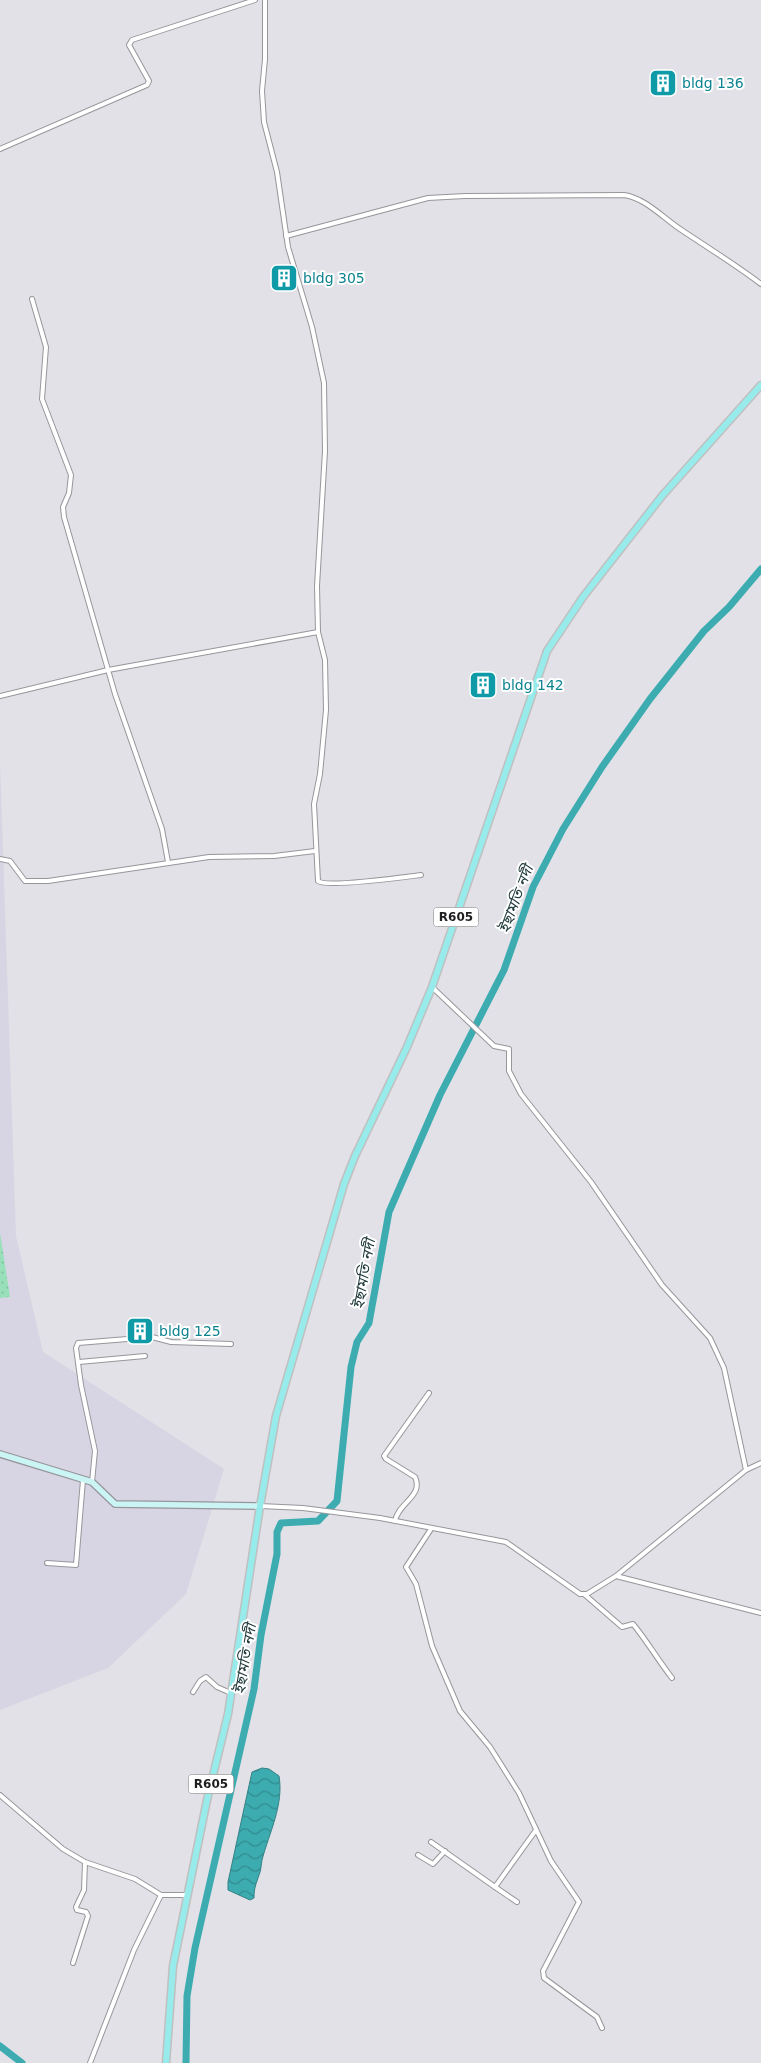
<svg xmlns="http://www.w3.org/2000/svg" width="761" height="2063" viewBox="0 0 761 2063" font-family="'DejaVu Sans','Noto Sans Bengali',sans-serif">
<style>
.built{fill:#d7d5e3}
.park{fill:url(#park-dots)}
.water{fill:url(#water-waves);stroke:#338285}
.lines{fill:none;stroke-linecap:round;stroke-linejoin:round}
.river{stroke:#3cacb0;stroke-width:7}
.street-casing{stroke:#96969b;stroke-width:6}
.secondary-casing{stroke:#96969b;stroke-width:8}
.primary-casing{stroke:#c0c0c1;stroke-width:9}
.street{stroke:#fff;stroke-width:4}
.secondary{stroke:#cbf5f5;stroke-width:5.5}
.primary{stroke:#97ebeb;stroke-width:6}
.labels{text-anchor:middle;stroke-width:4;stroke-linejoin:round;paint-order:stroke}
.shield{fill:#fff;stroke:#626264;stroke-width:1}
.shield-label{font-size:12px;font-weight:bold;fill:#1f1f21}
.culture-label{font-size:14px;fill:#0d838f;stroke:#fff;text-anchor:start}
.water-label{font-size:15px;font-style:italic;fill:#233c3d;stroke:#fff}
</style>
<defs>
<pattern id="park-dots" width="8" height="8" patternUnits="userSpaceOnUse" patternTransform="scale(1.25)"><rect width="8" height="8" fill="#97e0ba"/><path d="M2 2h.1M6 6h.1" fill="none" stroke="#82c0a0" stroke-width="1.8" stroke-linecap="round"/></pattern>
<pattern id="water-waves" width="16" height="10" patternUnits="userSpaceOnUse" patternTransform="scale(1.25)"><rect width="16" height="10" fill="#3cacb0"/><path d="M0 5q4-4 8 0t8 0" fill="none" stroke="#328b8f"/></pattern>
</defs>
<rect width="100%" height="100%" fill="#e1e1e7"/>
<!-- built -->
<path class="built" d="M0,762L16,1236L43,1352L224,1469L186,1594L108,1668L0,1710Z"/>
<!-- park -->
<path class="park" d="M0,1233L10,1297L0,1298Z"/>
<!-- water -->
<path class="water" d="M262,1768L269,1769L279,1776C284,1805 269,1833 262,1860C261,1865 261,1871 259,1875C256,1884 254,1888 254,1898L250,1900L228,1890V1882L252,1772Z"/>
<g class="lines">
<!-- river -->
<g class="river">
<path d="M0,2046L22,2063"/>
<path d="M186,2063L187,1996L195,1948L254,1689L261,1635L277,1554V1532L281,1523L318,1521L337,1501L351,1367L357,1342L369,1323L389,1212L440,1095L504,970L533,887L563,829L602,767L650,699L704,631L729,607L761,569"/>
</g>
<!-- street casing -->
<g class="street-casing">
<g id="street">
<path d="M265,0V59L262,91L264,122L277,172L288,247L312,327L324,383L325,451L317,586L318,632L325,660L326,710L320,774L314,804L318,881C325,888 405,877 421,875"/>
<path d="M0,149L147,85L149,81L129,45L132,40L255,0"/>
<path d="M286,236L428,198L465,196L624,195C646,198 665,220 683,231C710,249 736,265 761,284"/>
<path d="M32,299L46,347L42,399L71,475L69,493L63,507L64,517L115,694L162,829L168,862"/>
<path d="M0,696L108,670L318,632"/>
<path d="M0,859L10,861L25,881H48L209,857L274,856L315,851"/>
<path d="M432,987L494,1046L509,1049V1071L521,1094L591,1182L662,1285L710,1338L724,1368L746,1470"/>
<path d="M79,1362L145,1356"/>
<path d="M92,1482L95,1451L81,1385L76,1348L78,1343L152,1337L171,1342L231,1344"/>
<path d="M260,1506L303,1508L380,1518L506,1542L580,1594H587L616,1576L761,1613"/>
<path d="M395,1521C398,1503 424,1496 415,1477L386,1459L384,1456L429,1393"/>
<path d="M431,1529L406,1567L416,1584L432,1646L460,1711L490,1747L519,1793L551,1861L579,1902L543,1971L544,1978L597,2017L602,2028"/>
<path d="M47,1563L76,1565L83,1480"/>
<path d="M616,1576L746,1470L761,1463"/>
<path d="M584,1594L622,1627L633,1624C647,1641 658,1660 672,1678"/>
<path d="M193,1692L200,1681L206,1677L217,1687L231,1693"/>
<path d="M0,1795L63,1849L85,1862"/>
<path d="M431,1842L495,1887L536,1830"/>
<path d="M418,1855L433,1864L445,1851"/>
<path d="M495,1887L517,1902"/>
<path d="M73,1963L88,1916L86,1912L77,1910L76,1907L84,1890L85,1862L135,1879L161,1895"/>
<path d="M90,2063L134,1950L161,1895H187"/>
</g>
</g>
<!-- secondary casing -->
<g class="secondary-casing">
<path id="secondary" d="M0,1454L92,1482L115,1504L260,1506"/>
</g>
<!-- primary casing -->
<g class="primary-casing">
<path id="primary" d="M166,2063L173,1966L207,1800L228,1714L260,1506L276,1416L344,1184L355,1156L407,1047L432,987L547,651L583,597L662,496L761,385"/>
</g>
<!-- street -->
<use href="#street" class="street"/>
<!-- secondary -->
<use href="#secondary" class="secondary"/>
<!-- primary -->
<use href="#primary" class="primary"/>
</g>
<!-- icons -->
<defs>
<g id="building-square" transform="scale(1.4375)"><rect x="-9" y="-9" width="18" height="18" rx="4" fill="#0f9aa8" stroke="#fff"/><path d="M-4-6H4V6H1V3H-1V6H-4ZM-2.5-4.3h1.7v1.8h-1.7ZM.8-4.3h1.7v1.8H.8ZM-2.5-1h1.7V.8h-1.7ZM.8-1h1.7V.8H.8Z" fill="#fff"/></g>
</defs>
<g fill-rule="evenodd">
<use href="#building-square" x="663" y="83"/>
<use href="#building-square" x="284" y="278"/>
<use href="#building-square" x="483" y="685"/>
<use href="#building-square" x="140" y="1331"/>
</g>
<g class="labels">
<!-- shield labels -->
<g class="shield">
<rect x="433.5" y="907.5" width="45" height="19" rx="4"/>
<rect x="188.5" y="1774.5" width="45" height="19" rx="4"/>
</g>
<g class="shield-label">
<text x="456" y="921">R605</text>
<text x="211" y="1788">R605</text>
</g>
<!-- culture labels -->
<g class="culture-label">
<text x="682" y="88">bldg 136</text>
<text x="303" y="283">bldg 305</text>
<text x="502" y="690">bldg 142</text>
<text x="159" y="1336">bldg 125</text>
</g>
<!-- water labels -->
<g class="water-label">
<text transform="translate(516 899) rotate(-69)" y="5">ইছামতি নদী</text>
<text transform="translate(364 1274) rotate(-80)" y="5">ইছামতি নদী</text>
<text transform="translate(245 1659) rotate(-80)" y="5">ইছামতি নদী</text>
</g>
</g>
</svg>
